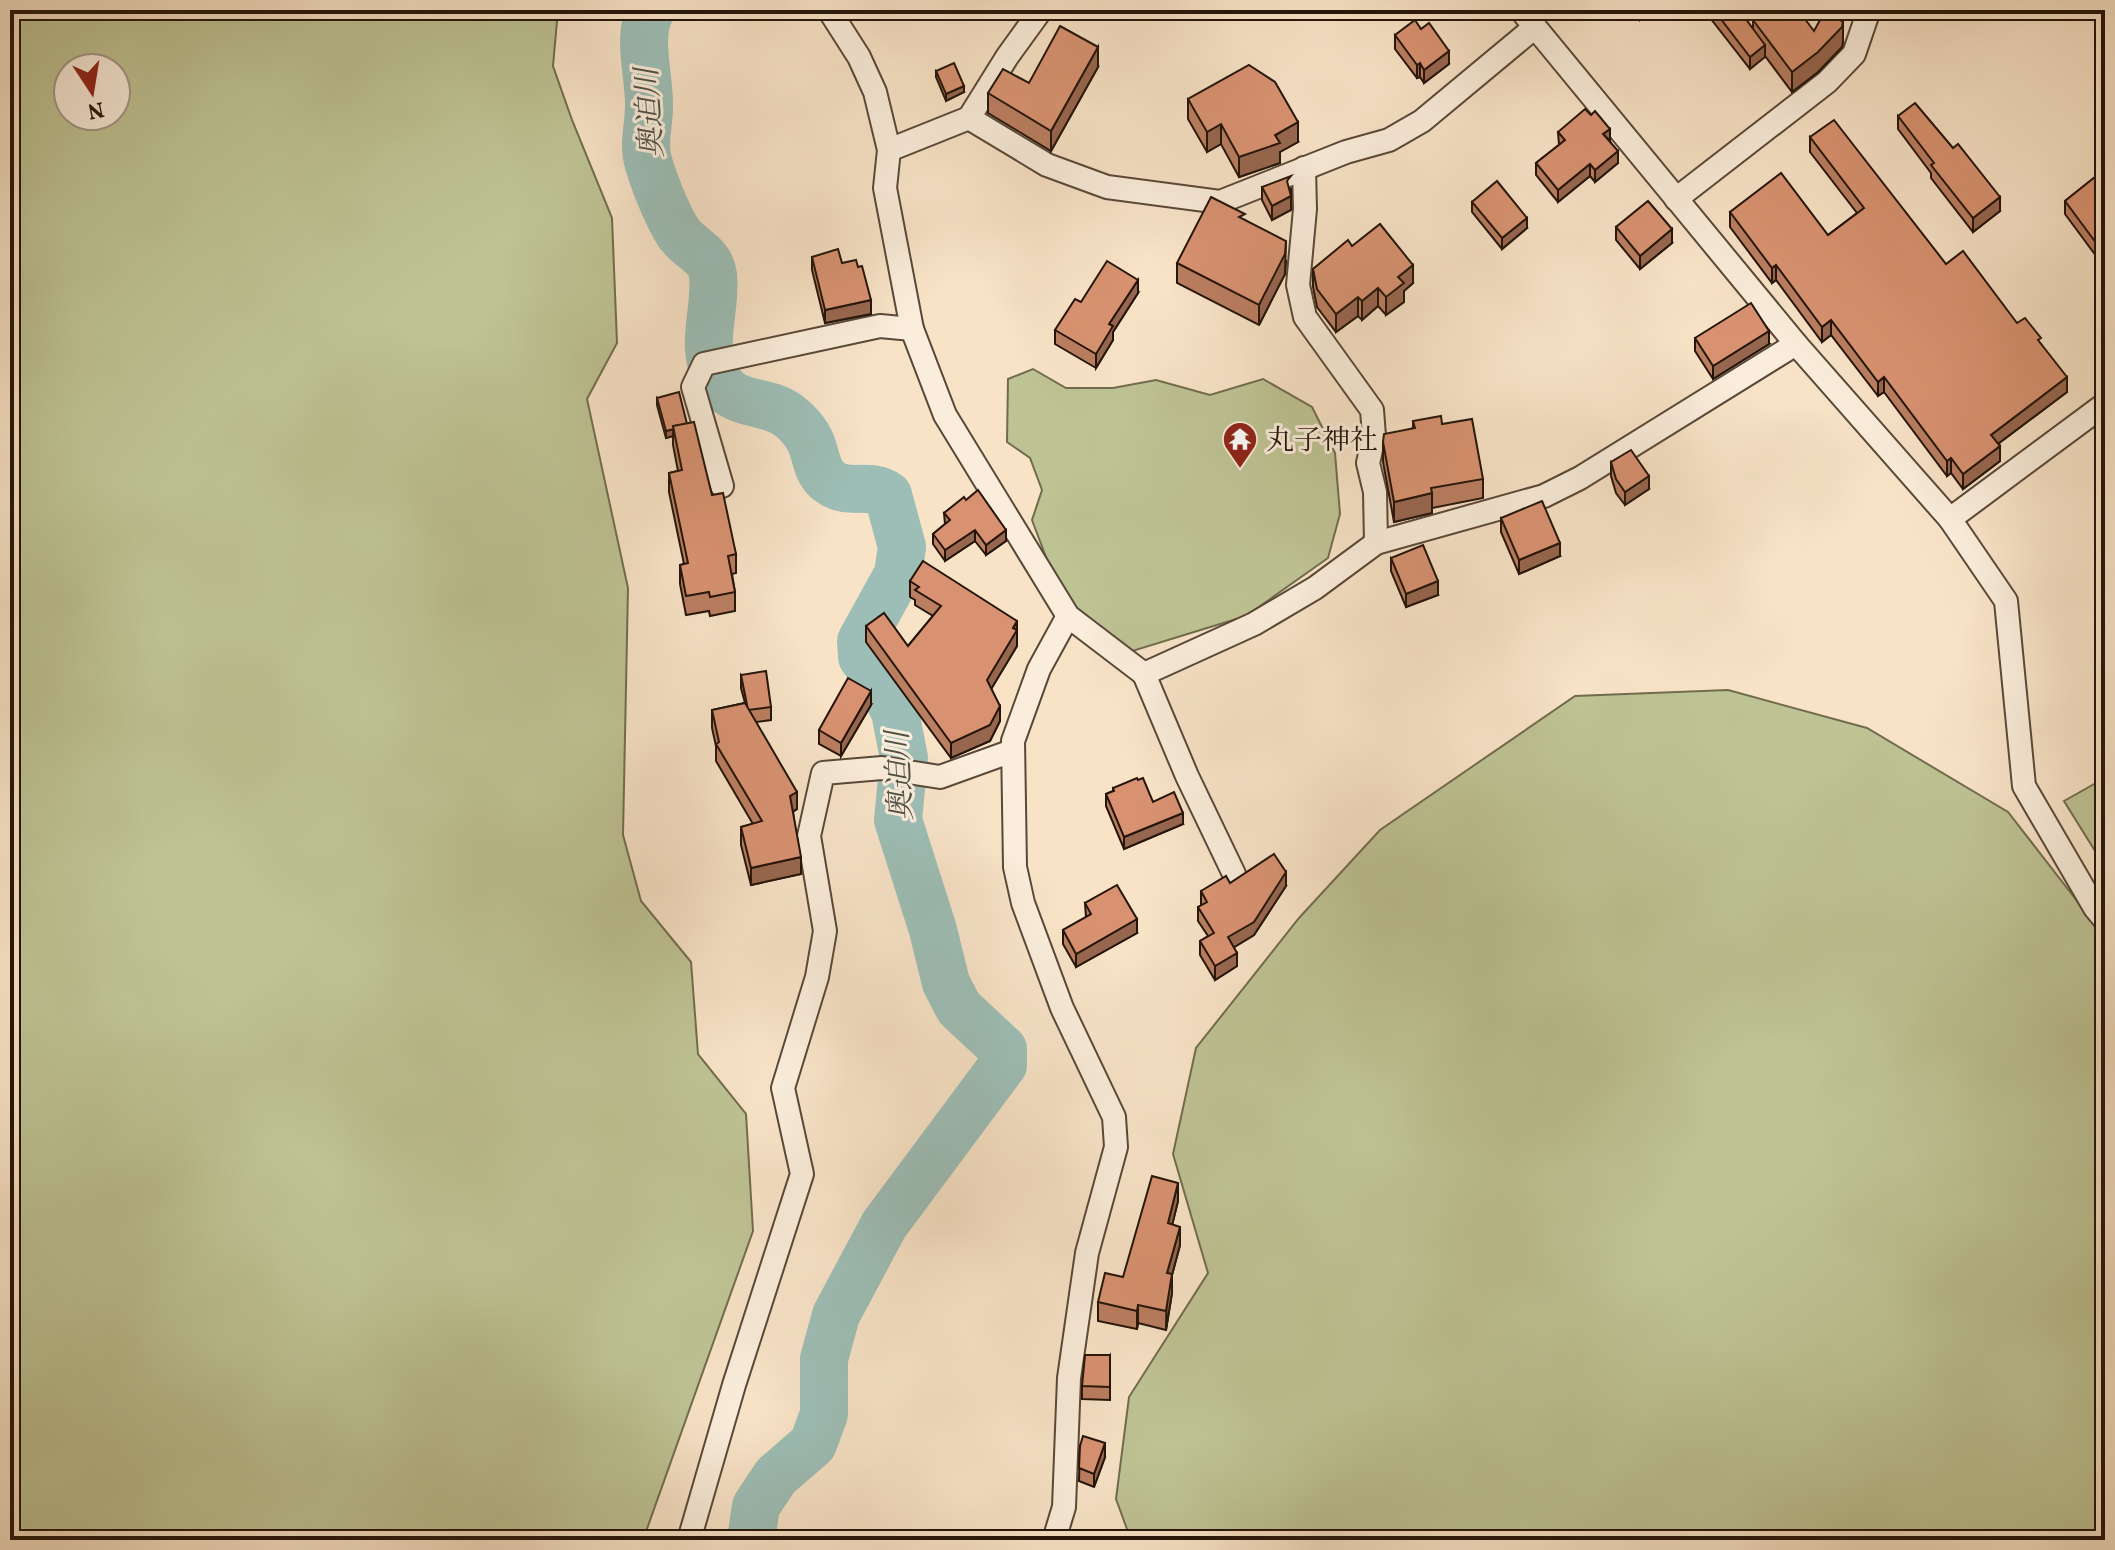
<svg xmlns="http://www.w3.org/2000/svg" width="2115" height="1550" viewBox="0 0 2115 1550" font-family="Vollkorn,'Noto Serif JP',serif">
<style>
.green{fill:#bec394;stroke:#716c4e;stroke-width:2;fill-rule:evenodd}
.lines{fill:none;stroke-linecap:round;stroke-linejoin:round}
.river{stroke:#9dbeb6;stroke-width:48}
.minor-casing{stroke:#594838;stroke-width:26}
.minor{stroke:#faeddb;stroke-width:22}
.wall{fill:#ba7e61;stroke:#241409;stroke-width:2}
.shaded-wall{fill:#97664f;stroke:#241409;stroke-width:2}
.building{fill:#d89271;stroke:#241409;stroke-width:2}
.labels{text-anchor:middle;stroke-width:6;stroke-linejoin:round;paint-order:stroke}
.poi-label{font-size:28px;fill:#241409;stroke:#faeddb;text-anchor:start}
.water-label{font-size:30px;font-style:italic;fill:#4e5046;stroke:#faeddb}
</style>
<rect width="100%" height="100%" fill="#f8e3c7"/>
<filter id="stains"><feTurbulence type="fractalNoise" baseFrequency=".0025" numOctaves="4"/><feColorMatrix values="0 0 0 0 .2 0 0 0 0 .09 0 0 0 0 .02 0 0 0 .5 -.17"/></filter>
<radialGradient id="worn" r=".72"><stop offset=".6" stop-color="#630" stop-opacity="0"/><stop offset="1" stop-color="#630" stop-opacity=".3"/></radialGradient>
<!-- green -->
<g class="green">
<path d="M10,10H558L553,66L572,120L612,218L617,343L587,399L628,588L623,835L641,901L691,962L698,1054L746,1114L753,1231L643,1540H10ZM68,68H116V116H68Z"/>
<path d="M1033,369L1066,388H1113L1156,380L1210,395L1263,379L1312,407L1335,453L1340,514L1328,558L1246,616L1126,653L1080,622L1052,573L1032,520L1042,490L1030,458L1007,442L1008,379Z"/>
<path d="M1728,690L1867,728L2008,812L2105,937V1540H1131L1116,1499L1129,1397L1208,1273L1173,1154L1196,1048L1299,918L1380,830L1575,696Z"/>
<path d="M2105,778V867L2064,801Z"/>
</g>
<g class="lines">
<!-- river -->
<path class="river" d="M651,10C636,37 650,77 649,107C649,125 643,143 648,161C653,180 666,212 676,229C686,248 710,252 713,275C717,313 697,347 720,383C735,407 768,399 789,416C796,421 805,431 809,439C817,453 815,472 830,482C849,496 869,482 888,495L902,547L898,574L861,641L862,657L880,681L895,712L904,758L898,820L933,930L946,983L959,1008L1003,1049V1065L884,1225L836,1315L824,1359V1414L813,1444L776,1476L756,1506L751,1540"/>
<!-- minor casing -->
<g class="minor-casing">
<g id="minor">
<path d="M829,10L859,57L875,92L889,150L885,188L912,329L945,415L1068,616L1144,674L1254,624L1315,588L1376,543L1544,496L1580,478L1796,344"/>
<path d="M1521,10L1796,344L1950,519L2006,601L2024,786L2095,908L2105,920"/>
<path d="M969,118L1047,165L1107,187L1220,202L1346,152L1389,140L1422,121L1535,27"/>
<path d="M889,150L969,118L1007,57L1041,10"/>
<path d="M1304,168L1305,209L1298,285L1305,317L1372,410L1374,436L1368,463L1375,492L1376,543"/>
<path d="M1676,199L1827,82L1854,54L1869,10"/>
<path d="M722,486L693,387L704,364L880,326L912,329"/>
<path d="M1950,519L2105,404"/>
<path d="M1144,674L1187,776L1234,874"/>
<path d="M689,1540L734,1385L802,1174L783,1088L817,977L825,931L809,836L823,773L882,768L940,777L1012,751"/>
<path d="M1054,1540L1064,1507L1069,1378L1087,1253L1116,1147L1114,1117L1062,1008L1023,903L1015,867L1013,741L1039,669L1068,616"/>
</g>
</g>
<!-- minor -->
<use href="#minor" class="minor"/>
</g>
<!-- wall -->
<g class="wall">
<path d="M1632,10H1654L1640,20Z"/>
<path d="M1704,10H1739L1753,29V20L1785,14L1814,31L1843,42L1842,47L1818,72L1792,92L1765,56L1750,69Z"/>
<path d="M1395,35L1449,64L1424,83L1420,77L1417,78L1395,49Z"/>
<path d="M1098,67L1051,151L988,113V93Z"/>
<path d="M936,71L964,92L946,101L936,77Z"/>
<path d="M1188,99L1298,142L1280,152V163L1239,177L1221,144L1207,152L1188,119Z"/>
<path d="M1898,116L2000,211L1973,232L1931,178V173L1898,129Z"/>
<path d="M1558,132L1610,141L1618,163L1595,182L1590,176L1558,202L1536,175V163L1559,145Z"/>
<path d="M1810,137L1946,264L2041,344L2067,392L1998,444L2000,461L1963,489L1951,473L1947,476L1884,392L1878,396L1831,335L1822,342L1776,280L1772,283L1730,227V212L1828,235L1857,213L1810,152Z"/>
<path d="M2105,169V268L2065,214V201Z"/>
<path d="M1262,187L1291,189V210L1272,220L1262,200Z"/>
<path d="M1472,202L1527,228L1502,249L1472,212Z"/>
<path d="M1245,220L1286,261L1285,274L1259,325L1177,283V263Z"/>
<path d="M1616,227L1672,243L1640,269L1616,240Z"/>
<path d="M1352,246L1413,283L1404,291V302L1386,315L1378,306L1362,320L1358,316L1336,332L1317,307L1313,287V269Z"/>
<path d="M812,257L842,263L871,314L825,323L812,270Z"/>
<path d="M1138,293L1113,332V340L1096,368L1055,344V330Z"/>
<path d="M1695,338L1769,344L1713,379L1695,351Z"/>
<path d="M657,398L687,424L712,495L736,554V573L732,574L735,592V611L710,616L709,611L686,615L680,584V565L684,564L669,492V473L678,471L673,445V436L666,438L657,405Z"/>
<path d="M1413,421L1442,424L1483,479V498L1432,508V513L1394,522L1383,462V442L1413,428Z"/>
<path d="M1611,462L1649,489L1625,505L1616,493L1611,476Z"/>
<path d="M944,513L1006,541L986,555L975,541L945,561L933,544V534L945,524Z"/>
<path d="M1501,518L1560,556L1519,574L1501,532Z"/>
<path d="M1391,558L1438,595L1406,607L1391,571Z"/>
<path d="M910,581L1017,621V646L991,689L1000,721L990,741L951,758L866,642V626L908,646L933,616L915,605V600L910,597Z"/>
<path d="M741,675L771,707V720L756,722L797,809L793,812L801,874L751,885L741,845V827L753,824L716,761V746L712,728V710L745,703L741,688Z"/>
<path d="M871,705L841,756L819,744V730Z"/>
<path d="M1113,788L1153,802L1183,824L1124,849L1106,806V794L1113,791Z"/>
<path d="M1230,883L1286,886L1254,935L1234,947L1237,966L1215,980L1200,955V941L1208,936L1198,921V907L1201,906V891Z"/>
<path d="M1085,903L1137,933L1076,967L1063,944V930L1086,917Z"/>
<path d="M1178,1201L1172,1225L1180,1245L1172,1275V1293L1166,1330L1138,1323L1137,1329L1098,1321V1302L1123,1277Z"/>
<path d="M1110,1355V1400L1082,1399V1386Z"/>
<path d="M1080,1446L1105,1457L1094,1487L1079,1481Z"/>
</g>
<!-- shaded-wall -->
<g class="shaded-wall">
<path d="M1640,10H1654L1640,20Z"/>
<path d="M1843,22V42L1842,47L1818,72L1792,92V72Z"/>
<path d="M1765,45V57L1750,69V57Z"/>
<path d="M1098,47V67L1051,151V131Z"/>
<path d="M1449,51V64L1424,83V70Z"/>
<path d="M1420,63V77L1417,78V65Z"/>
<path d="M964,86V92L946,101V94Z"/>
<path d="M1298,122V142L1280,152V163L1239,177V157Z"/>
<path d="M1221,124V144L1207,152V132Z"/>
<path d="M1610,129V141L1603,134Z"/>
<path d="M1618,151V163L1595,182V170Z"/>
<path d="M1590,164V176L1558,202V190Z"/>
<path d="M1291,196V210L1272,220V206Z"/>
<path d="M2000,197V211L1973,232V218Z"/>
<path d="M1527,218V228L1502,249V238Z"/>
<path d="M1672,229V243L1640,269V256Z"/>
<path d="M1286,241L1285,274L1259,325V305Z"/>
<path d="M1413,265V283L1404,291V302L1386,315V297L1398,277Z"/>
<path d="M1776,265V280L1772,283V268Z"/>
<path d="M1138,280V293L1113,332V340L1096,368V354L1109,324Z"/>
<path d="M1378,288V306L1362,320V301Z"/>
<path d="M1358,297V316L1336,332V314Z"/>
<path d="M871,300V314L825,323V310Z"/>
<path d="M1831,320V335L1822,342V327Z"/>
<path d="M1769,331V344L1713,379V366Z"/>
<path d="M1884,377V392L1878,396V382Z"/>
<path d="M2067,377V392L1991,449V435Z"/>
<path d="M673,429V436L666,438V431Z"/>
<path d="M2000,446V461L1963,489V474Z"/>
<path d="M1951,458V473L1947,476V461Z"/>
<path d="M1649,476V489L1625,505V492Z"/>
<path d="M1432,493V513L1394,522V502Z"/>
<path d="M975,530V541L945,561V550Z"/>
<path d="M1006,530V541L986,555V545Z"/>
<path d="M1560,543V556L1519,574V560Z"/>
<path d="M1438,581V595L1406,607V594Z"/>
<path d="M1017,621V646L987,696V680Z"/>
<path d="M871,691V705L841,756V743Z"/>
<path d="M1000,706V721L990,741L951,758V743Z"/>
<path d="M797,792V809L790,813V796Z"/>
<path d="M1183,813V824L1124,849V837Z"/>
<path d="M801,857V874L751,885V868Z"/>
<path d="M1286,872V886L1254,935L1228,951V937Z"/>
<path d="M1137,919V933L1076,967V954Z"/>
<path d="M1237,953V966L1215,980V966Z"/>
<path d="M1178,1183V1201L1168,1242V1223Z"/>
<path d="M1180,1227V1245L1172,1275V1293L1166,1330L1167,1273Z"/>
<path d="M1138,1305V1323L1137,1329V1311Z"/>
<path d="M1105,1443V1457L1094,1487V1474Z"/>
</g>
<!-- building -->
<g class="building">
<path d="M1714,10H1739L1765,45L1750,57Z"/>
<path d="M1767,10H1781L1785,14L1790,10H1798L1814,31L1825,11L1843,22L1842,27L1818,52L1792,72L1753,20Z"/>
<path d="M1415,20L1421,29L1429,23L1449,51L1424,70L1420,63L1417,65L1395,35Z"/>
<path d="M1060,26L1098,47L1051,131L988,93L1003,69L1029,83Z"/>
<path d="M954,63L964,86L946,94L936,71Z"/>
<path d="M1249,65L1275,82L1298,122L1275,135L1280,143L1239,157L1221,124L1207,132L1188,99Z"/>
<path d="M1915,103L1953,148L1958,144L2000,197L1973,218L1931,165L1934,163L1898,116Z"/>
<path d="M1585,109L1591,115L1595,111L1610,129L1603,134L1618,151L1595,170L1590,164L1558,190L1536,163L1565,140L1558,132Z"/>
<path d="M1834,120L1946,264L1963,251L2017,323L2025,318L2041,338L2038,340L2067,377L1991,435L2000,446L1963,474L1951,458L1947,461L1884,377L1878,382L1831,320L1822,327L1776,265L1772,268L1730,212L1781,173L1828,235L1864,208L1810,137Z"/>
<path d="M2105,169V255L2065,201Z"/>
<path d="M1291,176L1287,181L1291,196L1272,206L1262,187Z"/>
<path d="M1497,181L1527,218L1502,238L1472,202Z"/>
<path d="M1211,197L1245,214L1239,217L1286,241L1285,254L1259,305L1177,263Z"/>
<path d="M1648,201L1672,229L1640,256L1616,227Z"/>
<path d="M1380,224L1413,265L1398,277L1404,283L1386,297L1378,288L1362,301L1358,297L1336,314L1317,289L1313,269L1348,240L1352,246Z"/>
<path d="M838,249L842,263L856,260L858,267L862,266L871,300L825,310L812,257Z"/>
<path d="M1107,261L1138,280L1109,324L1113,326L1096,354L1055,330L1075,299L1081,302Z"/>
<path d="M1751,303L1769,331L1713,366L1695,338Z"/>
<path d="M679,392L687,424L673,426L674,429L666,431L657,398Z"/>
<path d="M1441,416L1442,424L1472,419L1483,479L1431,488L1432,493L1394,502L1383,442L1384,434L1415,428L1413,421Z"/>
<path d="M694,422L712,495L723,493L736,554L728,556L735,592L710,597L709,592L686,596L680,565L688,563L669,473L682,470L673,426Z"/>
<path d="M1631,450L1649,476L1625,492L1616,479L1611,462Z"/>
<path d="M978,490L1006,530L986,545L975,530L945,550L933,534L950,520L944,513L964,497L966,500Z"/>
<path d="M1542,501L1560,543L1519,560L1501,518Z"/>
<path d="M1423,545L1438,581L1406,594L1391,558Z"/>
<path d="M923,561L1017,621L1013,628L1017,630L987,680L1000,706L990,725L951,743L866,626L884,613L908,646L941,606L915,590L919,587L910,581Z"/>
<path d="M766,671L771,707L748,710L741,675Z"/>
<path d="M848,678L871,691L841,743L819,730Z"/>
<path d="M745,703L797,792L790,796L801,857L751,868L741,827L762,821L716,744L719,742L712,710Z"/>
<path d="M1137,778L1138,780L1143,778L1153,802L1174,792L1183,813L1124,837L1106,794L1114,791L1113,788Z"/>
<path d="M1274,854L1286,872L1254,922L1228,937L1237,953L1215,966L1200,941L1214,933L1198,907L1207,902L1201,891L1226,876L1230,883Z"/>
<path d="M1117,885L1137,919L1076,954L1063,930L1091,914L1085,903Z"/>
<path d="M1152,1176L1178,1183L1168,1223L1180,1227L1167,1273L1172,1274L1166,1311L1138,1305L1137,1311L1098,1302L1105,1273L1123,1277Z"/>
<path d="M1085,1355H1110V1387L1082,1386Z"/>
<path d="M1083,1436L1105,1443L1094,1474L1079,1468L1080,1446Z"/>
</g>
<!-- icons -->
<defs>
<g id="temple-pin" transform="scale(1.8)"><path d="M0 17L-7.5 6A9.5 9.5 0 1 1 7.5 6Z" fill="#8f2418" stroke="#faeddb"/><path d="M0-6L5-2H3V0L6.5 2.5H4V6H1.5V3h-3V6H-4V2.5H-6.5L-3 0V-2H-5Z" fill="#fff"/></g>
</defs>
<g fill-rule="evenodd">
<use href="#temple-pin" x="1240" y="439"/>
</g>
<g class="labels">
<!-- poi labels -->
<g class="poi-label">
<text x="1266" y="449">丸子神社</text>
</g>
<!-- water labels -->
<g class="water-label">
<text transform="translate(649 113) rotate(-94)" y="10">奥迫川</text>
<text transform="translate(899 776) rotate(-93)" y="10">奥迫川</text>
</g>
</g>
<!-- margin -->
<rect width="2115" height="1550" fill="none" stroke="#f8e3c7" stroke-width="40"/>
<rect x="12" y="12" width="2091" height="1526" fill="none" stroke="#241409" stroke-width="4"/>
<rect x="20" y="20" width="2075" height="1510" fill="none" stroke="#241409" stroke-width="2"/>
<!-- north arrow -->
<g transform="translate(92 92) rotate(168)"><circle r="38" fill="#faeddb" stroke="#a49687" stroke-width="2"/>
<path d="M0-6L14 30L0 20L-14 30Z" fill="#8f2418"/>
<text y="-12" font-size="22" font-weight="bold" text-anchor="middle" fill="#241409">N</text>
</g>
<rect width="100%" height="100%" filter="url(#stains)"/>
<rect width="100%" height="100%" fill="url(#worn)"/>
</svg>
